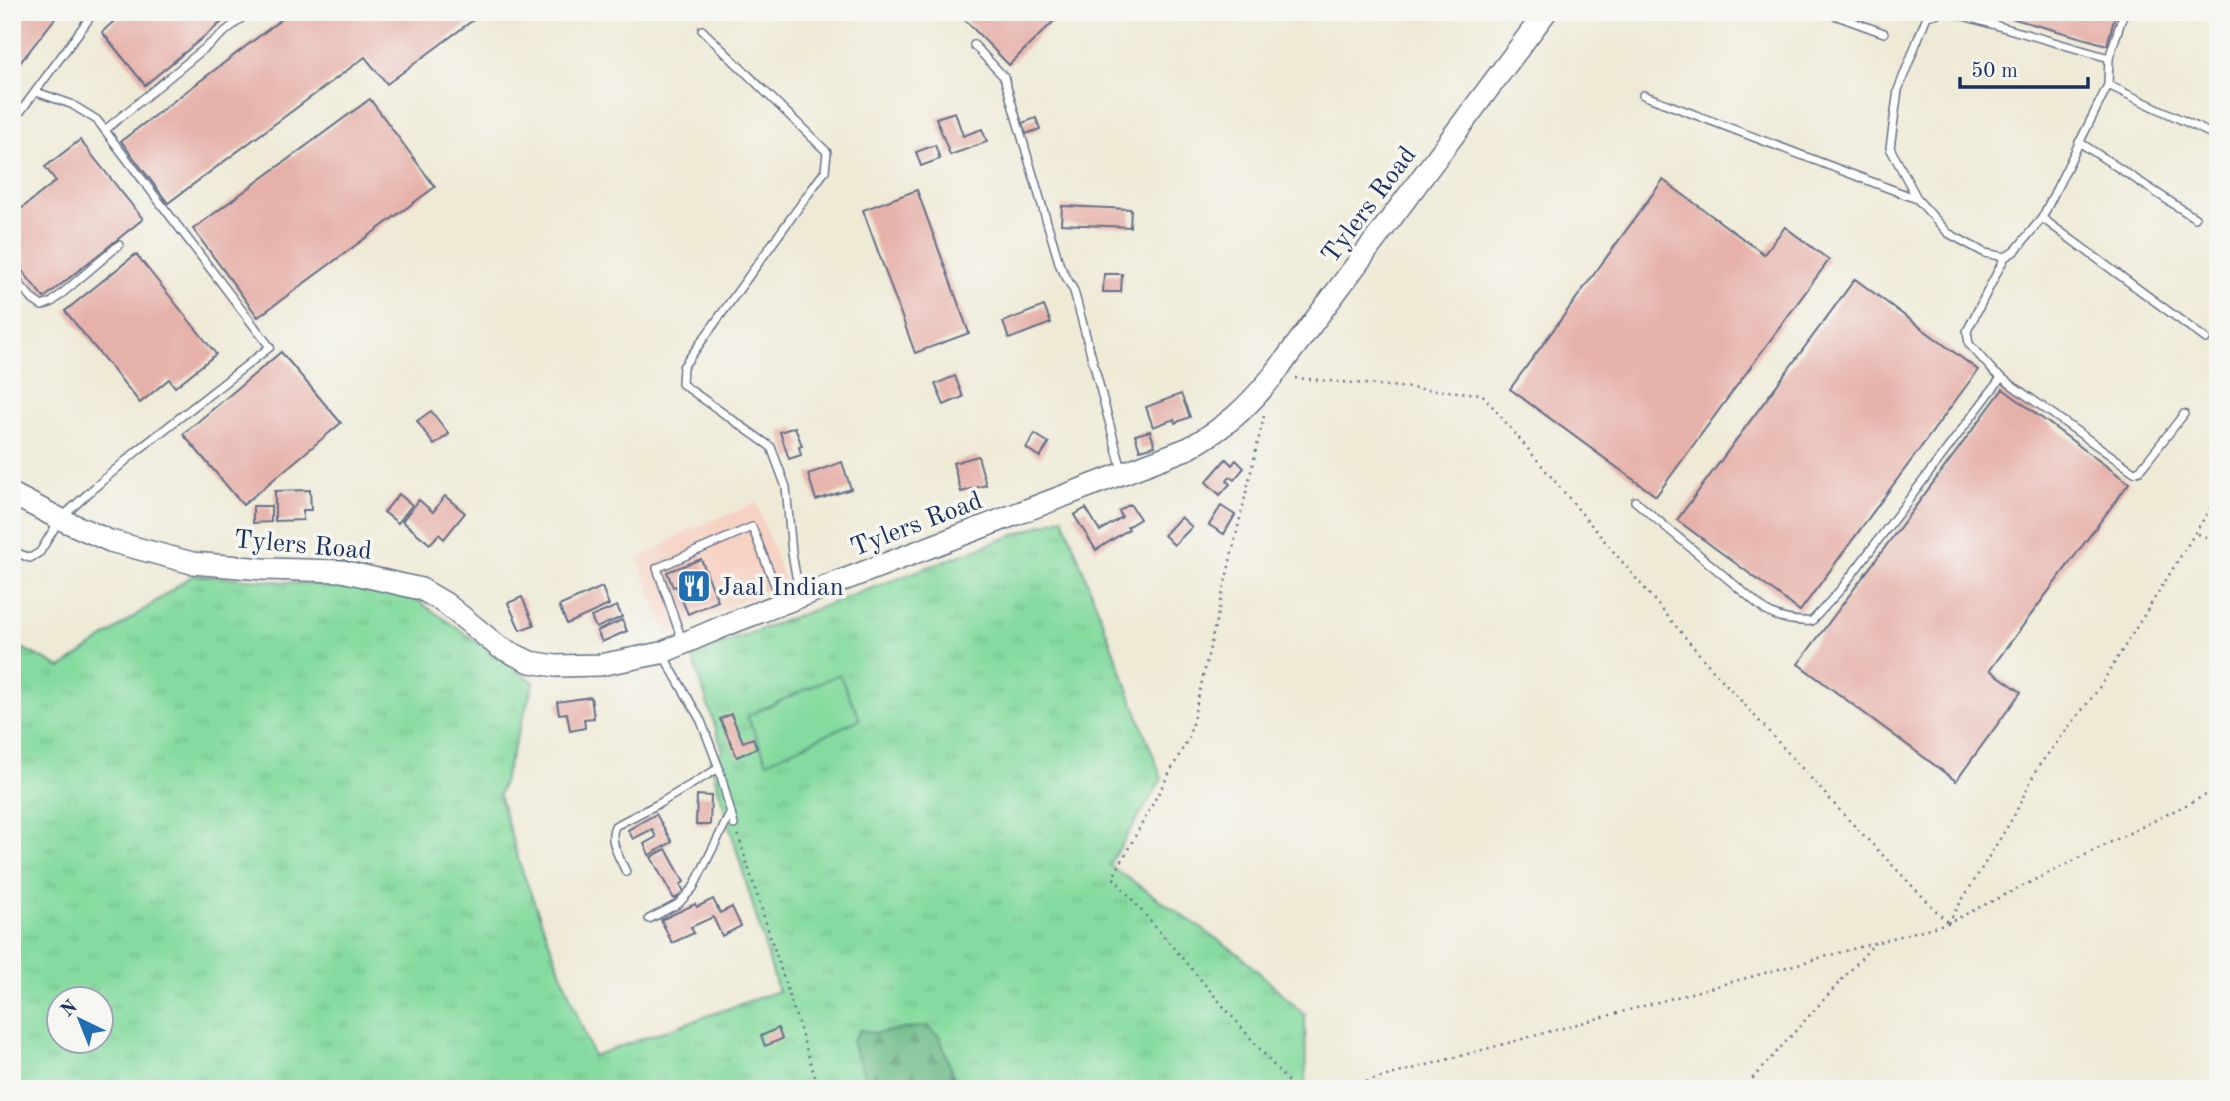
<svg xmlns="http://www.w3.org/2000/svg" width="2230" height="1101" viewBox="0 0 2230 1101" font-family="'Old Standard TT',serif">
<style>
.built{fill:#f6d2c3}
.grass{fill:url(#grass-tufts);stroke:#50857e;stroke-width:2;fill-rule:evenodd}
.forest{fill:url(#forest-firs);stroke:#447572;stroke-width:2}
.pitch{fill:#85db9f;stroke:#50857e;stroke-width:2}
.building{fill:#e6b1a9}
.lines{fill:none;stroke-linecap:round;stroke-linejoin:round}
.lane-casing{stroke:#657088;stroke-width:10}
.secondary-casing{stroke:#657088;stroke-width:24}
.path{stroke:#657088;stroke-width:2.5;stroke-dasharray:2 5;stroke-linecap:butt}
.lane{stroke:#fff;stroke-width:7}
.secondary{stroke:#fff;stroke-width:21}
.labels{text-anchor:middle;stroke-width:7;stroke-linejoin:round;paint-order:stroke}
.street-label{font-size:26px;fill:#1b2f5e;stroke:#f6f6f2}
.poi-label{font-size:26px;fill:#1b2f5e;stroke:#f6f6f2;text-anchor:start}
</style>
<defs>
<pattern id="grass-tufts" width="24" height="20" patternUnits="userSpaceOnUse" patternTransform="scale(1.75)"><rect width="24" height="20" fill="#85db9f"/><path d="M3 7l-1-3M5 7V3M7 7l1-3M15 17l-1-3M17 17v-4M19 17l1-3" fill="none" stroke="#72bc8b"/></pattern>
<pattern id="forest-firs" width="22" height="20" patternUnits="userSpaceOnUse" patternTransform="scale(1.75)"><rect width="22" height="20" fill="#6cbb86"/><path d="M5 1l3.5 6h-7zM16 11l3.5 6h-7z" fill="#589871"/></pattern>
</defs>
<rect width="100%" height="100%" fill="#f6f6f2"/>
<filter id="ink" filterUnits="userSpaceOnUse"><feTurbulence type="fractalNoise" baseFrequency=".0143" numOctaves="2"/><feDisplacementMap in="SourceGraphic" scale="14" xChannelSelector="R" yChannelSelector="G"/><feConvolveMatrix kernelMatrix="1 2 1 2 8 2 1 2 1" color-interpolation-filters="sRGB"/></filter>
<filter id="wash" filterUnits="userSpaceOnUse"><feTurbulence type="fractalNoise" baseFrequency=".00686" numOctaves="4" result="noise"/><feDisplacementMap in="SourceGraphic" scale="28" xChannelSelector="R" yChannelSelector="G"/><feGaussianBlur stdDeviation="1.57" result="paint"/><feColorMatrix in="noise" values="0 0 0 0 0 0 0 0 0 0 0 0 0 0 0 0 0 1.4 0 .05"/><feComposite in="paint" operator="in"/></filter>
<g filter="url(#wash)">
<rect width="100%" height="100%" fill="#efead6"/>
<!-- built -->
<path class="built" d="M757,503L785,583L666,634L638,560L688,530Z"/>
<!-- grass -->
<path class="grass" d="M1063,517L1162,779L1109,865L1240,955L1305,1015L1306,1089H12V643L61,668L193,575L404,591L534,682L499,795L520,865L593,1056L778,991L710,760L723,751L692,655ZM60,1000H102V1042H60Z"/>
<!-- forest -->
<path class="forest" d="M926,1026L940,1037L958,1089H869L852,1042L860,1030L875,1033Z"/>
<!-- pitch -->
<path class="pitch" d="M839,674L860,719L767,762L747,716Z"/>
<g id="blocks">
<!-- building -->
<g class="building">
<path d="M12,12H60L12,73Z"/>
<path d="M124,12H216L223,21L145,85L102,32Z"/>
<path d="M291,12H484L387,84L365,57L168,203L121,141Z"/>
<path d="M957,12H1063L1009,65Z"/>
<path d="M1990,12H2116L2107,45Z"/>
<path d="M370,99L435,187L258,317L193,229Z"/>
<path d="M955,112L963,136L982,129L987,142L950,155L936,118Z"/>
<path d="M1036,118L1040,129L1026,134L1022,123Z"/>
<path d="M80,140L143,219L44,298L12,258V216L56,181L45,167Z"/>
<path d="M935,145L940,159L921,166L916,152Z"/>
<path d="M1663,180L1764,254L1785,227L1829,260L1656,496L1510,389Z"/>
<path d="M917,190L969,333L915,353L863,210Z"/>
<path d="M1062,206L1131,209L1130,227L1061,224Z"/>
<path d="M136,254L216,354L175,387L169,379L140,403L65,311Z"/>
<path d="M1104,274H1122L1121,292H1103Z"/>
<path d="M1855,279L1978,370L1800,611L1677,520Z"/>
<path d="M1044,306L1051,323L1009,339L1003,322Z"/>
<path d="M281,352L341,423L243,505L183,434Z"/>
<path d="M955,376L963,397L944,405L935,384Z"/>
<path d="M2003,389L2129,483L1990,670L2021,692L1956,781L1798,664Z"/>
<path d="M1181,394L1190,417L1175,423L1174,419L1153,427L1146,407Z"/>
<path d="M431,411L449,434L434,445L417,421Z"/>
<path d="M795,427L802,446L799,447L801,455L789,459L780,432Z"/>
<path d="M1150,431L1155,446L1140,450L1135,435Z"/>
<path d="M1035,434L1049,443L1040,457L1026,448Z"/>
<path d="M978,456L986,485L961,492L953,463Z"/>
<path d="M1226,459L1232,465L1236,460L1244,468L1234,480L1230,477L1227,481L1230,484L1220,495L1206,482Z"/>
<path d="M842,462L851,489L816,500L808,474Z"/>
<path d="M310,490L311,510H303V520L275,521V491Z"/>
<path d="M399,494L412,505L398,523L384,512Z"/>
<path d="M445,496L465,513L444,539L439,534L430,544L402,521L419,500L433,512Z"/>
<path d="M1130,504L1140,519L1127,527L1129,529L1096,550L1074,515L1086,508L1100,531L1122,517L1119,511Z"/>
<path d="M253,506H271V522L253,523Z"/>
<path d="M1221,506L1235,515L1224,534L1209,525Z"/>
<path d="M1181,517L1192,527L1174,545L1164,535Z"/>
<path d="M701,559L718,601L688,614L676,586L673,587L667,572Z"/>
<path d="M602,587L609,605L567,624L559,606Z"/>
<path d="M522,597L534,625L520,630L508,603Z"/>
<path d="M617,606L622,617L596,628L591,617Z"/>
<path d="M622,620L627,631L602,642L597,631Z"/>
<path d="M591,697L594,718L584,719L585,728L570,731L567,713L559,714L557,702Z"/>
<path d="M731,714L743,742L753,738L757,748L737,757L720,719Z"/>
<path d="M697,795L711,796L710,825H696Z"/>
<path d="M656,814L672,842L649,855L644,844L656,837L652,829L633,839L628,830Z"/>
<path d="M666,849L684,882L680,885L685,893L674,899L651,857Z"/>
<path d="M713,899L720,913L732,907L741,926L722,936L713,917L691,927L694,933L672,943L661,920L695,904L697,907Z"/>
<path d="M778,1028L782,1039L765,1046L761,1036Z"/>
</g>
</g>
</g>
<g filter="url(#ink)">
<use href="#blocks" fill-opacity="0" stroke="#657088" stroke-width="2"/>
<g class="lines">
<!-- lane casing -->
<g class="lane-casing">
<g id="lane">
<path d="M1826,12L1884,33"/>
<path d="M1943,12L1927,16L1898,90L1890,148L1918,200L1948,233L1985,253L2005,257L2015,251L2042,218L2108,85L2109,58L2124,12"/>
<path d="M1950,12L2109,58"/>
<path d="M702,30L827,152L825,171L683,367L682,384L771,447L786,487L792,553L799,593"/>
<path d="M974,45L1004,77L1060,266L1074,291L1122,470"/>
<path d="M2108,85L2218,137"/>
<path d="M1643,95L1917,199"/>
<path d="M12,123L94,12"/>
<path d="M105,130L249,12"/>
<path d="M2079,142L2195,218"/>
<path d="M2042,218L2206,339"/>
<path d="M2005,257L1967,331L1969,344L1995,373L2134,472L2140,470L2184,414"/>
<path d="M12,275L33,300L42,306L52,302L119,245"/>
<path d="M1635,501L1766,611C1781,620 1795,622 1812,621L1841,589L2001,378"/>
<path d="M12,551L30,558L40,552L60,519L94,488L137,451L270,347L97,120L71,104L36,92"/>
<path d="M683,643L657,568L752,527L782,603"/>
<path d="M663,655L701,721L719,768L734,825"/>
<path d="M626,872C620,858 608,841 615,826L660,803L719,768"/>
<path d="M649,919L678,904L693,888L731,812"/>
</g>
</g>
<!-- secondary casing -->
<g class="secondary-casing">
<path id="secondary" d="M12,494L60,519L110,541L192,563L263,569L342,571L421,589L445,603L499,647L530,662L556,666L600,665L661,653L731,623L1189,448C1227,426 1246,409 1273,376L1546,12"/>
</g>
<!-- path -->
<g class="path">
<path d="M1295,378L1482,394L1705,661L1845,816L1948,923"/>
<path d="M1264,416L1189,737L1113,877L1294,1089"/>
<path d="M2198,534L2218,541"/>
<path d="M738,835L819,1089"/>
<path d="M1948,923L2014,816L2037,768L2097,691L2218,496"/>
<path d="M1339,1089L1948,923L2218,789"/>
<path d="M1743,1089L1875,943"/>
</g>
<!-- lane -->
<use href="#lane" class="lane"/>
<!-- secondary -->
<use href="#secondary" class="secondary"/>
</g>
</g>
<!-- icons -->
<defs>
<g id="restaurant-square" transform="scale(1.75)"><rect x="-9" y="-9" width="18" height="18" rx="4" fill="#1f6fb2" stroke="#f6f6f2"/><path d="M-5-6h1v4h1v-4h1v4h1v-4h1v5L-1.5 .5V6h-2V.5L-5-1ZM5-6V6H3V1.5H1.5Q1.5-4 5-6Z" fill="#fff"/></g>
</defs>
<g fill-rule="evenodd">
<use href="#restaurant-square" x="694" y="586"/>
</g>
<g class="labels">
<!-- street labels -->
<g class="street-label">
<text transform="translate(1368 204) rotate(-53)" y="9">Tylers Road</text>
<text transform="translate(916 523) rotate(-21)" y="9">Tylers Road</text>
<text transform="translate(303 544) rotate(5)" y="9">Tylers Road</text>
</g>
<!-- poi labels -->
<g class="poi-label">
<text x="718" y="595">Jaal Indian</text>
</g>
</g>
<!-- margin -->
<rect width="2230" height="1101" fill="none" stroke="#f6f6f2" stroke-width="42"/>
<!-- north arrow -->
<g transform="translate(80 1020) rotate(317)"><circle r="33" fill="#f6f6f2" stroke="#9ea6b7" stroke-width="2"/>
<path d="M0-5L12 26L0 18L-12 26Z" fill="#1f6fb2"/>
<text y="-10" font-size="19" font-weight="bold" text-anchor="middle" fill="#1b2f5e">N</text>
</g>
<!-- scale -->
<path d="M1960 77v10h128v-10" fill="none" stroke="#1b2f5e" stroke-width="3.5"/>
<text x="1971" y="77" font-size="21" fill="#1b2f5e" stroke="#f6f6f2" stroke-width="5" paint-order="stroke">50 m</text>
</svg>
